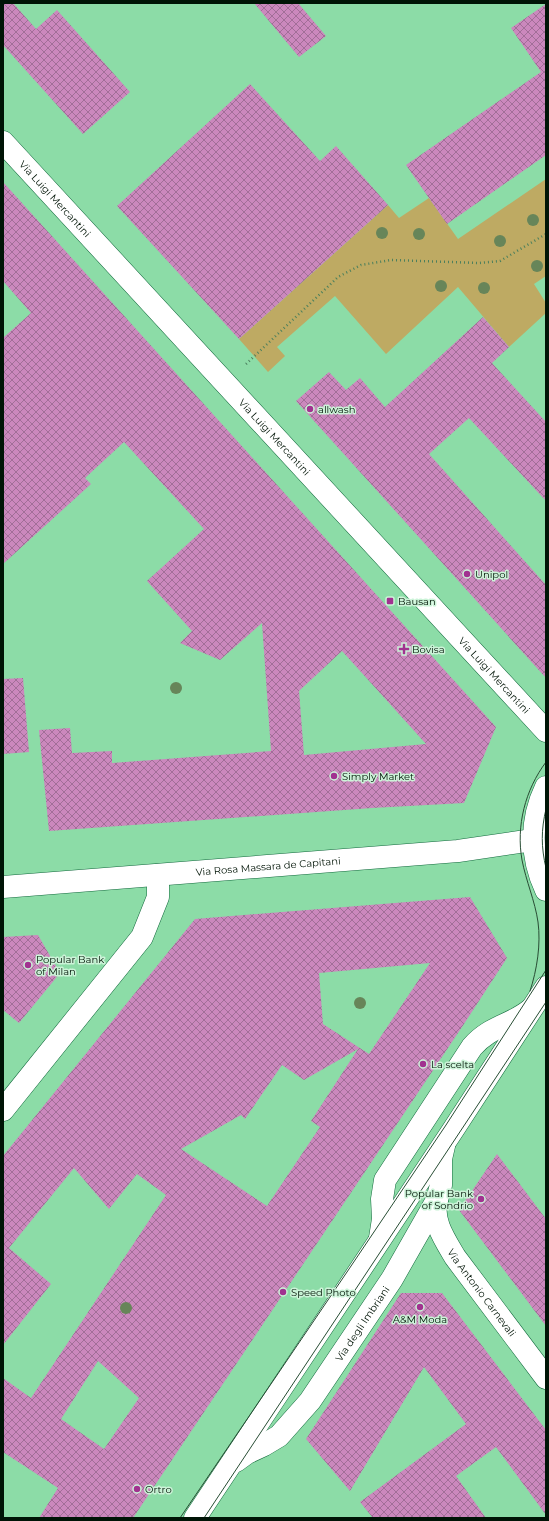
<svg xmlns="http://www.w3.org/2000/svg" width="549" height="1521" viewBox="0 0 549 1521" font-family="Montserrat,sans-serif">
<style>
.green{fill:#beaa63}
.building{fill:url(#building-cross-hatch);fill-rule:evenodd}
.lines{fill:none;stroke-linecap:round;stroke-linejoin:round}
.minor-casing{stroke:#11693c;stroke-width:23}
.tertiary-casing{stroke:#11693c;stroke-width:23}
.path{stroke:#4b7f5c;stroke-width:2.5;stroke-dasharray:1 3;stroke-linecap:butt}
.minor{stroke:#fff;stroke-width:22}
.tertiary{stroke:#fff;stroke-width:22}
.tram{stroke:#284d34;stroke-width:1}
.tree{fill:#678559}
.poi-dot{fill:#a13290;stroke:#ccf3d8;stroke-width:1.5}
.labels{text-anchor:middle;stroke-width:3;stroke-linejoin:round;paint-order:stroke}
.street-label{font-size:10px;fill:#001406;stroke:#ccf3d8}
.poi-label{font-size:10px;fill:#001406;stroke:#ccf3d8;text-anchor:start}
</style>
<defs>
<pattern id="building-cross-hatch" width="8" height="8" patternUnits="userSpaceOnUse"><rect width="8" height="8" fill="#cb88bd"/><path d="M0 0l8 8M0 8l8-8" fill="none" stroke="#a26e98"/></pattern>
</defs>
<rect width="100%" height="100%" fill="#8cdca7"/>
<!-- green -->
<path class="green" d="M546,179V276L534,284L546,303V313L509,347L458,287L386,354L335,296L277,347L285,356L268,372L239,339L388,205L399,218L429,198L458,239Z"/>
<!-- building -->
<g class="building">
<path d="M3,3H13L36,29L57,10L130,92L83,134L3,45Z"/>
<path d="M254,3H298L326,36L299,57Z"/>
<path d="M546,4V155L447,224L406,165L541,72L511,28Z"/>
<path d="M250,84L320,161L336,146L388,205L239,339L117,206Z"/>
<path d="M3,182L496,727L464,803L372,808L49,831L39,730L70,728L72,753L112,751V763L271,751L262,623L220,660L180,643L192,631L147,581L204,529L124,442L85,478L91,484L3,564V338L31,313L3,281ZM342,651L371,683L426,744L304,755L299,691Z"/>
<path d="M483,317L509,347L492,363L546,422V501L469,418L429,454L546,585V678L296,401L329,372L346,390L360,378L385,407Z"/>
<path d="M23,678L29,752L3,754V679Z"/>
<path d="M470,897L507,958L462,1027L133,1518H39L58,1488L3,1452V1378L31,1398L166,1195L137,1174L109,1209L74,1168L9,1248L51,1284L3,1345V1156L195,919ZM430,963L369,1054L323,1024L319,973ZM358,1049L311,1121L320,1127L267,1206L181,1149L241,1115L245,1119L282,1065L304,1080ZM98,1361L139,1398L104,1449L61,1419Z"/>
<path d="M38,935L60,973L19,1023L3,1010V937Z"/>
<path d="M497,1154L546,1219V1326L459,1210Z"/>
<path d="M401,1293H442L546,1430V1515L496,1447L456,1476L486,1518H373L360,1502L466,1424L424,1367L350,1491L306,1439Z"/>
</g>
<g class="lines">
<!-- minor casing -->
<g class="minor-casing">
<g id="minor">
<path id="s1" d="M3,887L458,851L533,840"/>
<path d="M3,1110L142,937L158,897V875"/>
<path id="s2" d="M437,1200C431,1220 445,1240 455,1257L546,1378"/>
</g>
</g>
<!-- tertiary casing -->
<g class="tertiary-casing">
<g id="tertiary">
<path id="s3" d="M3,142L546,731"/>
<path d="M546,787C530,820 530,856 546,890"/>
<path d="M380,1238L383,1219L382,1199L385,1180L472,1047C490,1026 510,1026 530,1010"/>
<path id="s4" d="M236,1461L247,1453L264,1445L279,1436L310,1401L392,1279L437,1200L441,1185V1159L444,1146"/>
<path d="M195,1518L453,1130L546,987"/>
</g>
</g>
<!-- path -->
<path class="path" d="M246,364L338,277L361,265L391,260L479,263L500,261L546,234"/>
<!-- minor -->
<use href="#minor" class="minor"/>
<!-- tertiary -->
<use href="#tertiary" class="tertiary"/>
<!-- tram -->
<g class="tram">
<path d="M546,809C541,830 541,847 546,868"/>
<path d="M530,991C537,970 541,944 538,922C535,901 526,881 522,860C516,826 525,790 546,762"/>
<path d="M180,1518L347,1272L446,1125L546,970"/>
<path d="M204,1518L546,1002"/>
</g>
</g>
<!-- trees -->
<g class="tree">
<circle cx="533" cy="220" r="6"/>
<circle cx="382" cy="233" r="6"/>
<circle cx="419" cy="234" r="6"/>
<circle cx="500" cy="241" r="6"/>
<circle cx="537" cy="266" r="6"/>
<circle cx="441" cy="286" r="6"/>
<circle cx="484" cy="288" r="6"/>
<circle cx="176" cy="688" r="6"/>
<circle cx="360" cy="1003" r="6"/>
<circle cx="126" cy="1308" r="6"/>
</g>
<!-- markers -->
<g class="poi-dot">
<circle cx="310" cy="409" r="4"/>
<circle cx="467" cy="574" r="4"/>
<rect x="386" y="597" width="8" height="8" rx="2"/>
<path d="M402 643h4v4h4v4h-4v4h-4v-4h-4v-4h4z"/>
<circle cx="334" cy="776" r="4"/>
<circle cx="28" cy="965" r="4"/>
<circle cx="423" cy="1064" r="4"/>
<circle cx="481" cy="1199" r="4"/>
<circle cx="283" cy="1292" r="4"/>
<circle cx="420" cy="1307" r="4"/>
<circle cx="137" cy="1489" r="4"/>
</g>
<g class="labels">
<!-- street labels -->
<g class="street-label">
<text dy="4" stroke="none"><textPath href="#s3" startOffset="77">Via Luigi Mercantini</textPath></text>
<text dy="4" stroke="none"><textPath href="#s3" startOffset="401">Via Luigi Mercantini</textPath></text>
<text dy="4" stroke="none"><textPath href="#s3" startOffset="725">Via Luigi Mercantini</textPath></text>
<text dy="4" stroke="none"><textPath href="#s1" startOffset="266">Via Rosa Massara de Capitani</textPath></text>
<text dy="4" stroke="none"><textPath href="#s2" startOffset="106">Via Antonio Carnevali</textPath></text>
<text dy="4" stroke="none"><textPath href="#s4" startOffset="190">Via degli Imbriani</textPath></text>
</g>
<!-- poi labels -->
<g class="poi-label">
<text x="318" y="413">allwash</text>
<text x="475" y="578">Unipol</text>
<text x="398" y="605">Bausan</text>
<text x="412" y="653">Bovisa</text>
<text x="342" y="780">Simply Market</text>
<text x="36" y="963">Popular Bank<tspan x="36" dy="12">of Milan</tspan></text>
<text x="431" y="1068">La scelta</text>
<text x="473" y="1197" text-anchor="end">Popular Bank<tspan x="473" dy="12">of Sondrio</tspan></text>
<text x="291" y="1296">Speed Photo</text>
<text x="420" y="1323" text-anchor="middle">A&amp;M Moda</text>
<text x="145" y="1493">Ortro</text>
</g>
</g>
<!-- border -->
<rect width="549" height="1521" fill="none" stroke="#001406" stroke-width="8"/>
</svg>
